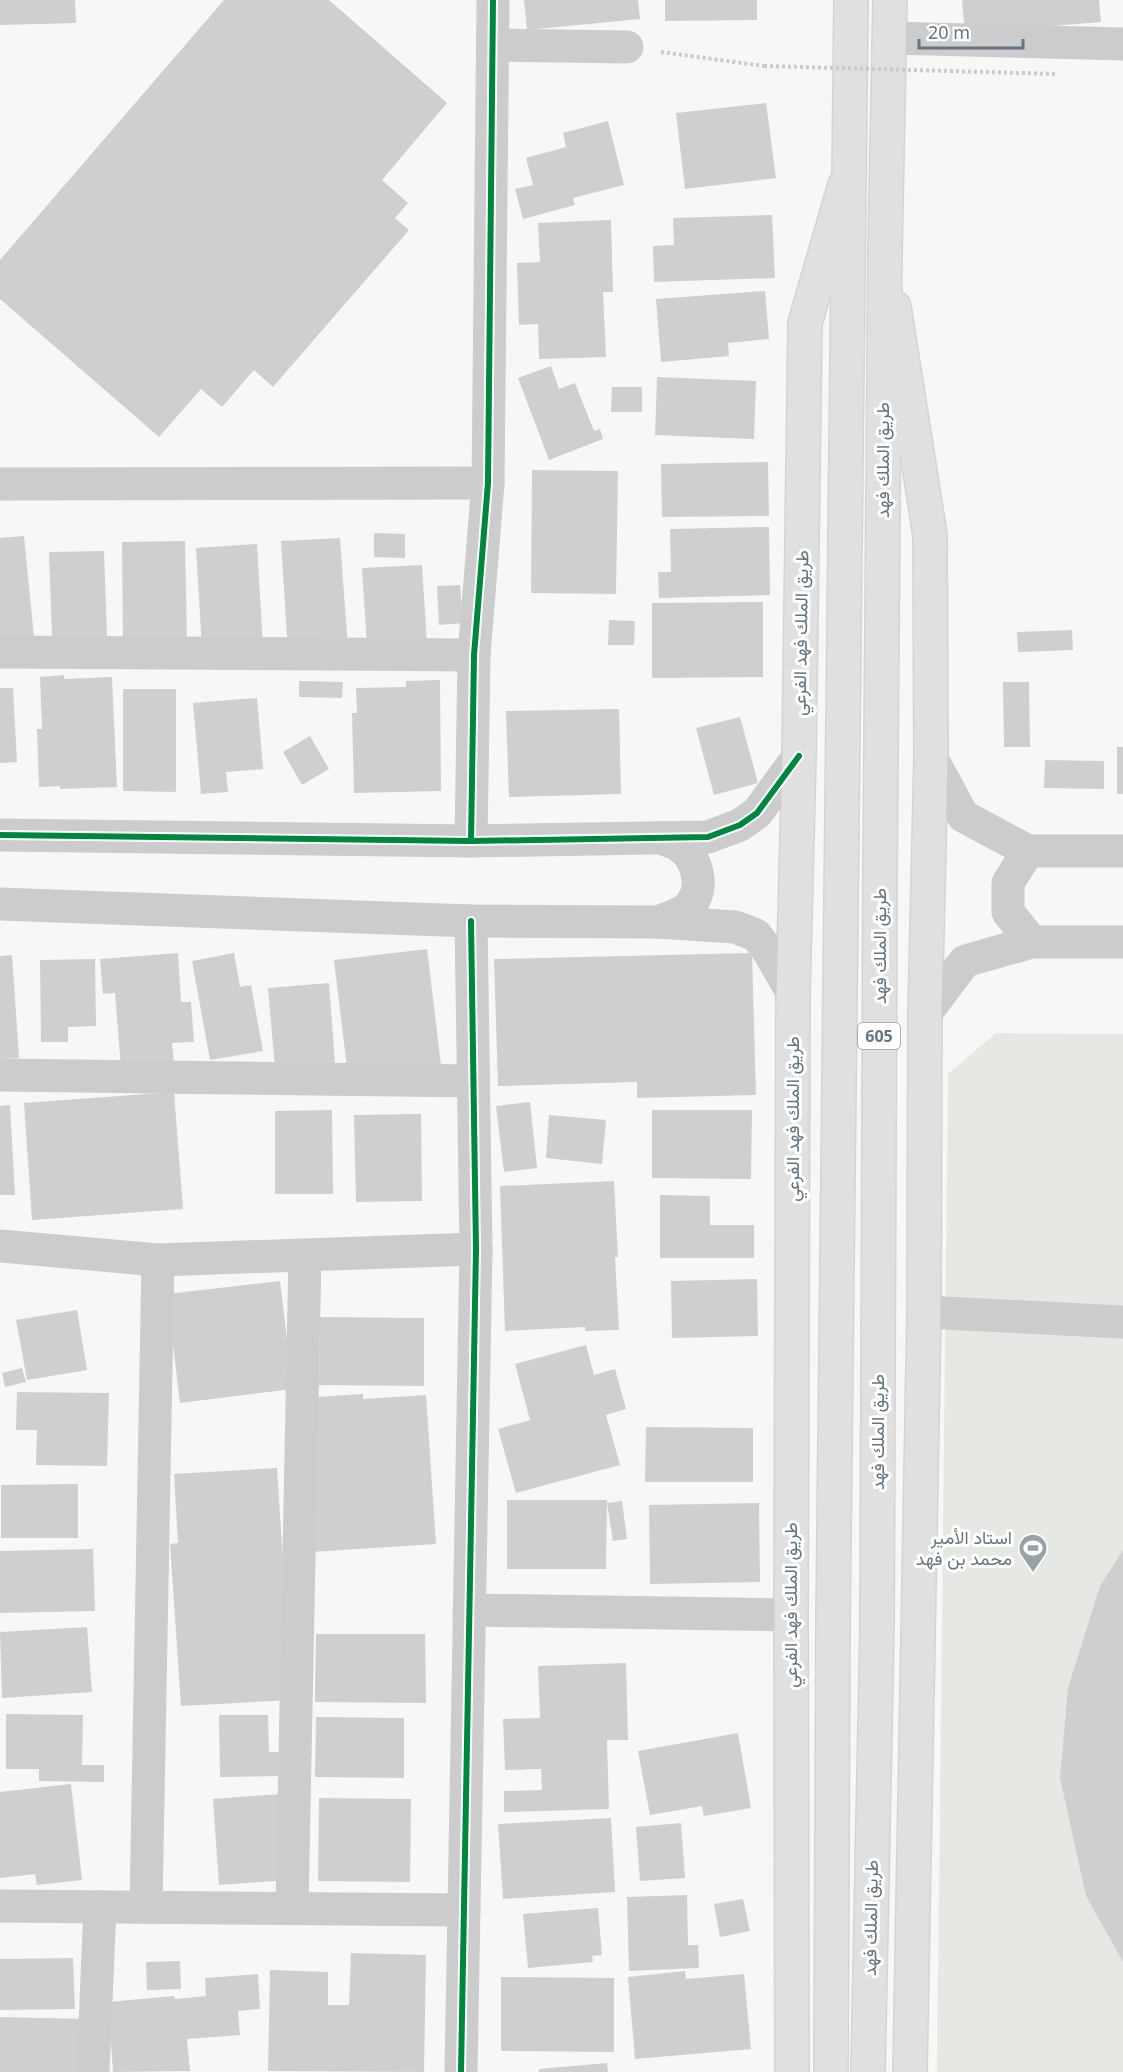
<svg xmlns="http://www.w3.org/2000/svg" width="1123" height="2072" viewBox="0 0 1123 2072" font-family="'Noto Sans',Vazirmatn,sans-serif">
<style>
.green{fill:#e6e9e3}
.building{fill:#ced0d0}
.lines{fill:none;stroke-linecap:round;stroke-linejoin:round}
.secondary-casing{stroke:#d3d4d5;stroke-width:36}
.motorway-casing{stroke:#d3d4d4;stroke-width:36}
.path{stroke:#c9cacb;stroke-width:4;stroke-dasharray:3 3;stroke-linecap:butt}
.minor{stroke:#cccccd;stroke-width:33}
.tertiary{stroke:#cccccd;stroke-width:33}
.secondary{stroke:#e0e0e1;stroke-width:33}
.motorway{stroke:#e0e0e1;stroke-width:33}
.path-bridge{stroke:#c9cacb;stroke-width:4;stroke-dasharray:3 3;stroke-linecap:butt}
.cycleway-casing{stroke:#fff;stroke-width:10}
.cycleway{stroke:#00873e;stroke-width:6}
.labels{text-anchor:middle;stroke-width:6;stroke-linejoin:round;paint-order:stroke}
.shield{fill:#fff;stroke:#929ea6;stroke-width:1.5}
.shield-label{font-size:16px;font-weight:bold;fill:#637580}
.street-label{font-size:18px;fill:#637580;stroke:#fff}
.poi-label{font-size:18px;fill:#637580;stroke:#fff;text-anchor:end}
</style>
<rect width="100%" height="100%" fill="#f7f7f6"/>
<!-- green -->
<path class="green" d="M996,1033L1123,1034V2072H937L948,1074Z"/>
<!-- building -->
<g class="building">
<path d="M0,0H75L76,23L0,25Z"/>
<path d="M224,0H329L447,103L382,180L408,203L395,218L409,230L273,387L254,370L222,407L201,389L159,437L0,299V260Z"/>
<path d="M524,0H638L640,19L527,30Z"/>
<path d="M665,0H757V20L665,21Z"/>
<path d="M962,0H1099L1101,22L965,33Z"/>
<path d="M766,103L776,178L685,189L676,113Z"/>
<path d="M608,121L624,185L573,198L575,205L523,219L515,189L533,185L526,158L566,147L563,133Z"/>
<path d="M772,215L775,278L654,282L653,246L674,245L673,218Z"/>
<path d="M611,220L613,292H603L606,357L539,359L538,324L519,325L517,263L540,262L538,223Z"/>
<path d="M765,291L769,339L728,343L729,356L661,362L656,299Z"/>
<path d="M551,366L559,389L575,383L594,431L600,429L603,439L549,460L518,378Z"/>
<path d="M657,377L756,381L754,439L655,435Z"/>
<path d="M612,387H642V412H611Z"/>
<path d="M768,462L769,516L662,517L661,464Z"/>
<path d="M532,470L618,471L616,594L531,593Z"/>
<path d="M769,527L770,595L659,598L658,572H671L670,529Z"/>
<path d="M374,533L405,534V558L374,557Z"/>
<path d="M24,536L34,637L0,640V538Z"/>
<path d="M340,538L348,649L288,653L281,541Z"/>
<path d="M185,541L187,644L123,645L122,542Z"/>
<path d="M257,544L263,646L202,649L196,548Z"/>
<path d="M104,551L107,636L52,637L49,552Z"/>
<path d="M422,565L427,644L367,647L362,568Z"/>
<path d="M460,585L463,623L439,625L437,586Z"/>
<path d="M763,602V677L652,678V603Z"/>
<path d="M609,620L635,621L634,645H608Z"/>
<path d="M1072,630L1073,650L1018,652L1017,632Z"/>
<path d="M64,675V679L112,677L117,787L60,789V786L39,787L37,729H42L40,677Z"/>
<path d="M440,680L441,791L354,793L352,713H357L356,688L406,687V681Z"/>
<path d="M299,681L343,682L342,698L299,697Z"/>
<path d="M1003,682H1029L1030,747H1004Z"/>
<path d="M0,688H13L17,762L0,763Z"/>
<path d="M123,689H176V792L123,791Z"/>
<path d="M257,698L263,769L226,772L228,792L201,794L193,703Z"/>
<path d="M619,709L621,794L509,797L506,711Z"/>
<path d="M740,717L758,783L714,795L696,728Z"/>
<path d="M310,736L329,769L302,785L283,752Z"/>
<rect x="1117" y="747" width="6" height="47"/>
<path d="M1045,760L1104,761V789L1044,788Z"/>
<path d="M427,949L441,1065L348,1076L334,960Z"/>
<path d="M178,953L181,1002H191L194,1042L172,1043L174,1064L121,1068L115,993L103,994L100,959Z"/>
<path d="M234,953L240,987L251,985L263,1051L210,1060L192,961Z"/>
<path d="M752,953L756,1095L637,1098V1082L498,1086L494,959Z"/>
<path d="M12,955L19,1058L0,1059V956Z"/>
<path d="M95,959L96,1026L68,1027V1042H41L40,960Z"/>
<path d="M329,983L335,1063L275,1068L268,988Z"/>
<path d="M174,1092L183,1209L32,1220L24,1103Z"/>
<path d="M530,1102L537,1168L504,1172L496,1106Z"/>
<path d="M10,1105L15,1195H0V1106Z"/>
<path d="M332,1110L333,1194H275V1111Z"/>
<path d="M652,1110H752L751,1179L652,1178Z"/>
<path d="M421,1114L422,1201L356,1202L354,1115Z"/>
<path d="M549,1115L606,1120L602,1164L546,1158Z"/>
<path d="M614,1181L618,1257H615L619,1330L585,1331V1327L505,1331L500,1186Z"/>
<path d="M660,1195L710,1196V1225H754V1258H660Z"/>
<path d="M757,1279L758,1336L672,1338L671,1281Z"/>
<path d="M280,1281L293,1389L180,1403L167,1294Z"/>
<path d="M77,1310L87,1370L27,1380L16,1320Z"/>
<path d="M320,1317L424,1318V1386L319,1385Z"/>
<path d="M586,1345L594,1375L615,1369L626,1409L606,1415L620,1465L516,1493L498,1429L530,1420L515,1364Z"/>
<path d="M22,1368L26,1382L5,1387L2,1373Z"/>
<path d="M17,1392L109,1393L107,1466L36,1465L37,1430H16Z"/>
<path d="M363,1394V1399L426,1395L436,1544L312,1552L302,1398Z"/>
<path d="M646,1427L753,1428V1482H645Z"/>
<path d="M277,1468L292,1700L181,1706L170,1544L178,1543L174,1474Z"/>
<path d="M78,1484V1538H1V1485Z"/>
<path d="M507,1500H607L606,1569H507Z"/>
<path d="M622,1501L627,1539L613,1541L607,1503Z"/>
<path d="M759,1503L760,1582L650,1584L649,1505Z"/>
<path d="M93,1549L95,1611L0,1613V1551Z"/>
<path d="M1123,1550V1962L1086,1896L1060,1778L1068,1688L1100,1586Z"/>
<path d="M87,1627L92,1692L2,1698L0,1632Z"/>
<path d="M316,1634H425L426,1703L315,1702Z"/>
<path d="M626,1663L628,1740H607L609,1809L504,1812V1791L542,1790L541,1769L505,1770L503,1719L540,1718L538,1666Z"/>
<path d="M6,1714L83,1715L82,1765H104V1782L39,1781V1769H6Z"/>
<path d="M219,1715H268L269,1752H282V1776L220,1777Z"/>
<path d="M316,1717L404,1718V1778L315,1777Z"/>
<path d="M738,1733L751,1808L704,1816L702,1806L650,1815L638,1751Z"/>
<path d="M71,1784L82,1880L37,1885L35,1874L0,1878V1792Z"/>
<path d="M281,1794L288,1880L219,1885L213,1799Z"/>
<path d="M319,1798L411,1799L410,1882L318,1881Z"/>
<path d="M611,1818L615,1892L503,1899L498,1824Z"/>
<path d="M681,1823L685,1878L640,1881L636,1827Z"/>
<path d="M687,1895L688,1945H698L699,1968L629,1971L627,1897Z"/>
<path d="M743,1899L750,1931L720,1937L714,1904Z"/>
<path d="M598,1908L602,1955L592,1956L593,1962L528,1968L523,1914Z"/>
<path d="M351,1953L426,1955L424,2072L268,2071L270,1970L328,1972V2005H349Z"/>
<path d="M73,1958L75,2009L0,2010V1959Z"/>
<path d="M180,1961L181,1989L147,1990L146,1962Z"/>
<path d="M685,1971L686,1979L744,1974L751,2049L635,2059L628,1977Z"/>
<path d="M258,1974L260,2009L238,2011L240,2035L187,2039L190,2071L113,2072L108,2002L174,1996L175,1999L206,1996L205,1978Z"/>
<path d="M501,1977L614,1978V2052L501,2051Z"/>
<path d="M0,2017L83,2019L82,2072H0Z"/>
<path d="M607,2063L608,2072H539V2069Z"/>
</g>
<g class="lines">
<!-- secondary casing -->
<g class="secondary-casing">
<g id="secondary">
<path d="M894,307L930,535L931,757L925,1014L924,1312L910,2072"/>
<path d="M792,2072L791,1615L793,994L799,756L805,323L845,185"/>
</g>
</g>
<!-- motorway casing -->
<g class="motorway-casing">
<g id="motorway">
<path d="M831,2072L833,1624L851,0"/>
<path d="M868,2072L877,1626L880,876L885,252L890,0"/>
</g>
</g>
<!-- path -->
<path class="path" d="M661,52L764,66"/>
<!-- minor -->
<g class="minor">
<path d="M890,38L1123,44"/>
<path d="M493,45L627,47"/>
<path d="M0,484L488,483"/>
<path d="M0,652L474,655"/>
<path d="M471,841L474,655L488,483L493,0"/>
<path d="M0,1075L473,1081"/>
<path d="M0,1246L158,1260L476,1249"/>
<path d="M924,1312L1123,1322"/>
<path d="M469,1610L791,1615"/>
<path d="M0,1906L464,1910"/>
<path d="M146,1907L158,1260"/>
<path d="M292,1908L305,1255"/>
<path d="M93,2072L100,1907"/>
<path d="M461,2072L476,1249L471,921"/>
</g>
<!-- tertiary -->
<g class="tertiary">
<path d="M931,757L963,816L1028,851"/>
<path d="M0,835L471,841L708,837L740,825L757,813L799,756"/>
<path d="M1123,851H1028L1008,883V912L1032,942H1123"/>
<path d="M0,904L471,921L658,922L735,927L756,935L769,952L793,994"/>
<path d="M658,922C670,917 684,914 691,904C704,888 698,860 682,848C677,843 667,841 661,838"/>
<path d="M925,1014L965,961L1032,942"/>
</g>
<!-- secondary -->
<use href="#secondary" class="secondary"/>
<!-- motorway -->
<use href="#motorway" class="motorway"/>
<!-- path-bridge -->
<path class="path-bridge" d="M764,66L1058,74"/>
<!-- cycleway casing -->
<g class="cycleway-casing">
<g id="cycleway">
<path d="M0,835L471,841L708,837L740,825L757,813L799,756"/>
<path d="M471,841L474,655L488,483L493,0"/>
<path d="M461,2072L476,1249L471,921"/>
</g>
</g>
<!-- cycleway -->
<use href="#cycleway" class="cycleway"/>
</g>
<!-- icons -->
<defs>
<g id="stadium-pin" transform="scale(1.5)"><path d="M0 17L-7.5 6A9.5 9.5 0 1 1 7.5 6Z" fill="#97a2a9" stroke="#fff"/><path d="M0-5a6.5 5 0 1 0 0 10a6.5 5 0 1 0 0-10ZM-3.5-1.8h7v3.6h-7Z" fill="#fff"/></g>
</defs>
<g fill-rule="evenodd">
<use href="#stadium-pin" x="1033" y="1548"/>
</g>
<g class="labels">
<!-- shield labels -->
<rect class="shield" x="858" y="1023" width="42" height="26" rx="4.5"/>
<g class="shield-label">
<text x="879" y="1042">605</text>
</g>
<!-- street labels -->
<g class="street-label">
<text transform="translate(883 460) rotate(-90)" y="6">طريق الملك فهد</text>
<text transform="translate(801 633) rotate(-89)" y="6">طريق الملك فهد الفرعي</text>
<text transform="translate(880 946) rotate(-90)" y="6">طريق الملك فهد</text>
<text transform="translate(793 1119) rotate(-90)" y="6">طريق الملك فهد الفرعي</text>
<text transform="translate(878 1432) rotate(-90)" y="6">طريق الملك فهد</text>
<text transform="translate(791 1605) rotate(-90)" y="6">طريق الملك فهد الفرعي</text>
<text transform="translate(871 1918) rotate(-89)" y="6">طريق الملك فهد</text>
</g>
<!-- poi labels -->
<g class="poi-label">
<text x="1012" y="1544">استاد الأمير<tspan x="1012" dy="21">محمد بن فهد</tspan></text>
</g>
</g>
<!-- scale -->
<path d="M919 39v9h104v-9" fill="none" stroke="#637580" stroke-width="3"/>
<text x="928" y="39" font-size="18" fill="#637580" stroke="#ffffff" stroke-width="4.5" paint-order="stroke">20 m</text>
</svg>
